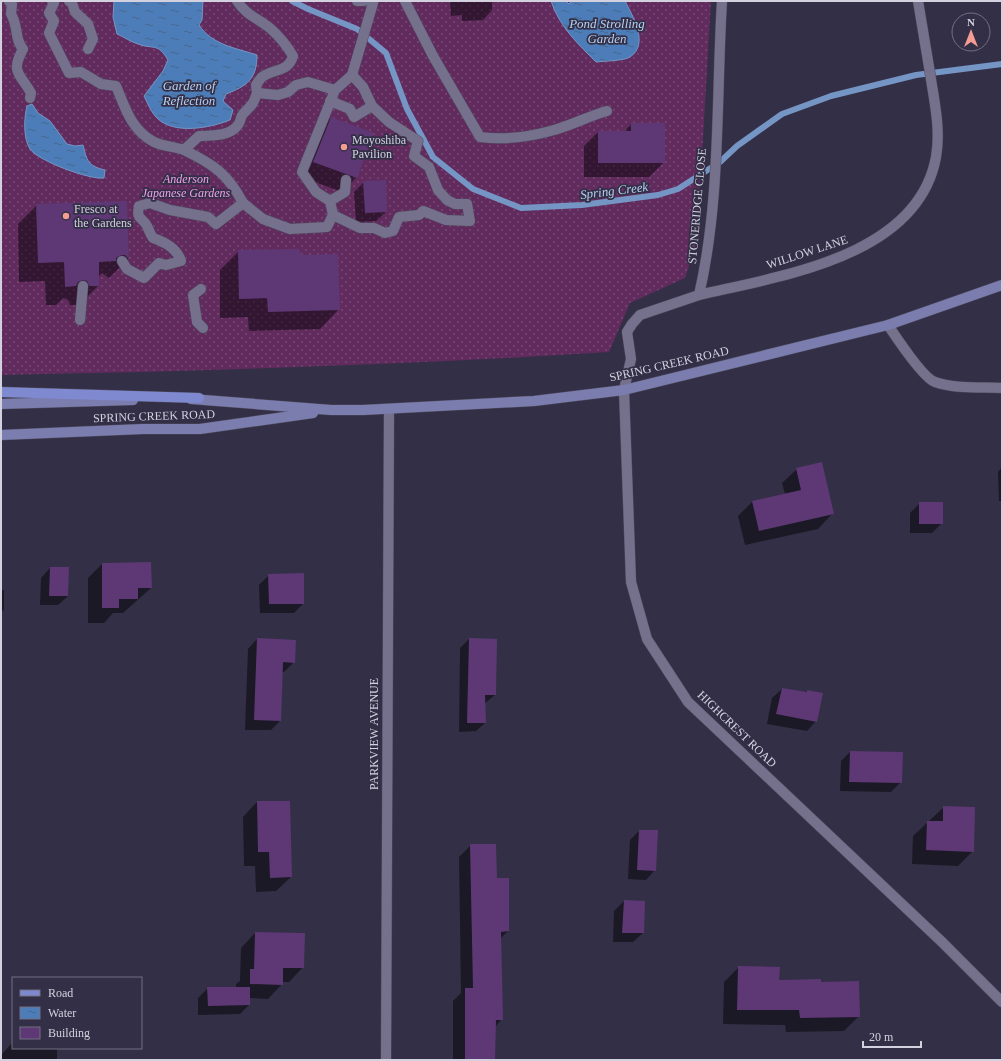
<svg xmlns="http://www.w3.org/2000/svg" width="1003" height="1061" viewBox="0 0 1003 1061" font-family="Georgia,serif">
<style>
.grass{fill:url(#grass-dots)}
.water{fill:url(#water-ripples);stroke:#7596c4}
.shadow{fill:#0007}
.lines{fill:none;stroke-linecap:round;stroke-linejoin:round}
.stream{stroke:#7596c4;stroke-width:6}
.building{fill:#5d3875}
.service-casing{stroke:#4f4b5e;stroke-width:11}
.pedestrian-casing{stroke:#4f4b5e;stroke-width:11}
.minor-casing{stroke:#4f4b5e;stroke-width:11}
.tertiary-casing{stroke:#4f4b5e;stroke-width:11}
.secondary-casing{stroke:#4f4b5e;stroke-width:11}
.primary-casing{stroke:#4f4b5e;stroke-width:11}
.service{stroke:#75718c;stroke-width:10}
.pedestrian{stroke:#75718c;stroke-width:10}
.minor{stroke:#75718c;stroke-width:10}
.tertiary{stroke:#75718c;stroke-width:10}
.secondary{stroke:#7a7dae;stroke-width:10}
.primary{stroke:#7f89d0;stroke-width:10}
.poi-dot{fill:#f59c93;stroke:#332f46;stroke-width:1.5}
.labels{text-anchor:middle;stroke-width:3.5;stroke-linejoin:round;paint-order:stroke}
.poi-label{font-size:12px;fill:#d3d1e0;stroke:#332f46;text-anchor:start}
.park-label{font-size:12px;font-style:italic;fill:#f2a1ec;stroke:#332f46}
.street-label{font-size:12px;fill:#d3d1e0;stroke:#332f46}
.water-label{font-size:13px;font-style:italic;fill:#b6d0f1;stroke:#332f46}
</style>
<defs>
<pattern id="grass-dots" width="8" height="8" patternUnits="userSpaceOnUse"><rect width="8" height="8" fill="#612b5e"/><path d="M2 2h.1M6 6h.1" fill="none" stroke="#774975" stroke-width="1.8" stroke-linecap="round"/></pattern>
<pattern id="water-ripples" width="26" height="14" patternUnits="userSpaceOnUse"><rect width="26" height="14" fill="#4d7db8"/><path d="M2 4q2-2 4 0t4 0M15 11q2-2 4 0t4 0" fill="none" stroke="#48678f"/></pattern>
</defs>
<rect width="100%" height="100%" fill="#332f46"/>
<!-- grass -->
<path class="grass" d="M1,1H711L697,241L685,278L630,303L609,352C407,365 204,371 1,375Z"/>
<!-- water -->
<g class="water">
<path d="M114,1H203L202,20L199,25C212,45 236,48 257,55C257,79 247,86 226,94L223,101L233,110L230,120C210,128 174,135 157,118C151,112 148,104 144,96L163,71L168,60C157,42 154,50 138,44C131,42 124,37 117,34L113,17Z"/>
<path d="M551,1H566L569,4L572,1H625C632,15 650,44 630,57C624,61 603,61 596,62C578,44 559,26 551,1Z"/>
<path d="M32,104L38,113L50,121L67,144L75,146L83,145C87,161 88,166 105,170L104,178C90,180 38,161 30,149C23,138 24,118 27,106Z"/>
</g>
<!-- shadow -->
<g class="shadow">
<path d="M450,1H492V10L483,20L462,21V15L451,16Z"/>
<path d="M331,118L373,134L356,178L342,192L299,176L317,132Z"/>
<path d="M631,124H664V162L649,177H584V146L598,132H624Z"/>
<path d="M364,182L386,212L376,221L356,222L354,192Z"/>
<path d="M126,202L128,259L109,278L102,273L98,277V286L79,305H70L68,300L63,298L56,305H46L45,281L19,282L18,224L37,205Z"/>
<path d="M239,251L339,309L320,329L249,331L248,317L220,318V270Z"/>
<path d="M1002,467V501H999L998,472Z"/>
<path d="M797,469L832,514L818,529L745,545L738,516L753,501L785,494L782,483Z"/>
<path d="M920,503L942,523L932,533H910V513Z"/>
<path d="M102,564L151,588L123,613H113L104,623H88V578Z"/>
<path d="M50,568L68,596L58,605H40L41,578Z"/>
<path d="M269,575L303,604L294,613H260L259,585Z"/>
<path d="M1,590H4V609L1,613Z"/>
<path d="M257,639L294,662L284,672H282L280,721L271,730H245L248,649Z"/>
<path d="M469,639L495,695L484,704L485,723L476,731L459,732L460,648Z"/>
<path d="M782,689L805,693L807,691L816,721L807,731L767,724L772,698Z"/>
<path d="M850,752L901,782L891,792L840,791L841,761Z"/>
<path d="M257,802L291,877L276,891L256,892L255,866H244L243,817Z"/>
<path d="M944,807L973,851L958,866L912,864L913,836Z"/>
<path d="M639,831L655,870L646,880L628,879L630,840Z"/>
<path d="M471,845L496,879L508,931L500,939L502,1019L495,1027L494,1060H453V1001L461,993L459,857Z"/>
<path d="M624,901L643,933L633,942H613L614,911Z"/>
<path d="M255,933L303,967L289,982H282V984L268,999L249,998V1005L240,1014L198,1015V998L208,988H236V984L240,981L241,948Z"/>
<path d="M739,967L778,981L820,983L858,1017L844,1031L786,1032L785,1025L723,1024L724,982Z"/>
<path d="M13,1042V1048H57V1060H1L2,1054Z"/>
</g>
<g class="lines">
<!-- stream -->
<path class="stream" d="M292,1L308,9L357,29L386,53L407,109L433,157L473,189L521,208L582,205L658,195L678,189L720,162L737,146L782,114L831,96L916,75L1002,64"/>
</g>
<!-- building -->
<g class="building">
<path d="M331,117L374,133L357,178L313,162Z"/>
<path d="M631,123H665V163H598V131H631Z"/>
<path d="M386,180L387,212L365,213L363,181Z"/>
<path d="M127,201L129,259L125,255H121L116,258V261L99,262V286H89L87,281L83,280L78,282L76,286L65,287L64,262L38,263L36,204Z"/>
<path d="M299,249L302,255L338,254L340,310L268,312L267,298L239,299L238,250Z"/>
<path d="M822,462L834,514L759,531L752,501L801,490L796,468Z"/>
<rect x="919" y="502" width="24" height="22"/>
<path d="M151,562L152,588H138V599H119V608H102V563Z"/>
<path d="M50,567H69L68,596H49Z"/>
<path d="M304,573V604H269L268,574Z"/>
<path d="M257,638L296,640L295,663L283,662L281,721L254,720Z"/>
<path d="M469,638L497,639L496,695H485L486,723H467Z"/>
<path d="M782,688L807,692V690L823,693L817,722L776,714Z"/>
<path d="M850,751L903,752L902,783L849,782Z"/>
<path d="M257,801H290L292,877L270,878L269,852H258Z"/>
<path d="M943,806L975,807L974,852L926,850L927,821H943Z"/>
<path d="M639,830H658L656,871L637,870Z"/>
<path d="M470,844H496L497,878H509V931L501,932L503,1020H496L495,1060H465V988H473Z"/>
<path d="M624,900L645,901L644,933H622Z"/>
<path d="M255,932L305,933L304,968H283V985L250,984V969H254Z"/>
<path d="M738,966L780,967L779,980L821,979V982L859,981L860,1017L800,1018L799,1010H737Z"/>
<path d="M207,987H250V1005L208,1006Z"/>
</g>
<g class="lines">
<!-- service casing -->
<g class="service-casing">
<path id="service" d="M201,289L193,295L197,322L203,328"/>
</g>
<!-- pedestrian casing -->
<g class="pedestrian-casing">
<g id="pedestrian">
<path d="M9,1L12,4L11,14C19,27 14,39 23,49C10,73 20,73 31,93L30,98"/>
<path d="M52,1L54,3L49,13L54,21L49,33L69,73L81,72L101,84L116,86C125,107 131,130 154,142C162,146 175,147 184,150"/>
<path d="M69,1L72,3L75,12L88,24L93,39L88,49"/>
<path d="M237,1C247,16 258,18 271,29C280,37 287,46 293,56C288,73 274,68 262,77C260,79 258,82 256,85L257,93"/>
<path d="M357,1H364"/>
<path d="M405,1L433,56L480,137C504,140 530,137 554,130C572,125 589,116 607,111"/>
<path d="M330,101L350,109L354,117L372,106"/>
<path d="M330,201L345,192L346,180"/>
<path d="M243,203C228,174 213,164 184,150L199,136C212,135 229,137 238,125C241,122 240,117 243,114C252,104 252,107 257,93L278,95L288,92L296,85L308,82L335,90L352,75L373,3L370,1"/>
<path d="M333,215L330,201L316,192L302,172L335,90"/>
<path d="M122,261L127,269L144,278L159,263L166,265L181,261C177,248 165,242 153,238C150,234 149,230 147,226C142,216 136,221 139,206L150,203L170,210L208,217L216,224L243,203L263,219L290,229L327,227L333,215L360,228H374L385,233L393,231L399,217L419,215L423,211L446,220L470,221L467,204H455L447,200L438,190L429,167L414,156L418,141L389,122L372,106L363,87L352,75"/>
<path d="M80,320L83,286"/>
</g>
</g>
<!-- minor casing -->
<g class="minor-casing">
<g id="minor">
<path d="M699,295C780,276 918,257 936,157C941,129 934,100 930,73C926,49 922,25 918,1"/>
<path d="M888,325C896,337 923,378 935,382C955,389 980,387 1002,388"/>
<path d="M624,390L631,359L627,332L632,324L640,315L699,295C721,199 716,99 722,1"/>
</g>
</g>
<!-- tertiary casing -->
<g class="tertiary-casing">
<g id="tertiary">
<path d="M624,390L631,582L647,639L688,702L942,942L1002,1002"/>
<path d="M386,1060L389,409"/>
</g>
</g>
<!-- secondary casing -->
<g class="secondary-casing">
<g id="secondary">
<path d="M191,399L331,410H363L534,401L624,390L888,325L1002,285"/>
<path d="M1,404L133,400"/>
<path d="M1,435L143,429H200L313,413"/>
</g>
</g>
<!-- primary casing -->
<g class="primary-casing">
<path id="primary" d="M1,392L199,398"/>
</g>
<!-- service -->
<use href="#service" class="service"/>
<!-- pedestrian -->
<use href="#pedestrian" class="pedestrian"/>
<!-- minor -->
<use href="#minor" class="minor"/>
<!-- tertiary -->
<use href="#tertiary" class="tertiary"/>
<!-- secondary -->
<use href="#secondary" class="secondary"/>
<!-- primary -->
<use href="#primary" class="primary"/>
</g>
<!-- markers -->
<g class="poi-dot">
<circle cx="344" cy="147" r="4"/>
<circle cx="66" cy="216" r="4"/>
</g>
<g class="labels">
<!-- poi labels -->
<g class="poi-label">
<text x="352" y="144">Moyoshiba<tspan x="352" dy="14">Pavilion</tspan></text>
<text x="74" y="213">Fresco at<tspan x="74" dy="14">the Gardens</tspan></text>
</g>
<!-- park labels -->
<g class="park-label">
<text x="186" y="183">Anderson<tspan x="186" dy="14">Japanese Gardens</tspan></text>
</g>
<!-- street labels -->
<g class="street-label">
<text transform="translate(697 206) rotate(-85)" y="4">STONERIDGE CLOSE</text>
<text transform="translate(807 252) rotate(-18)" y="4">WILLOW LANE</text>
<text transform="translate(669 364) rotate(-13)" y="4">SPRING CREEK ROAD</text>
<text transform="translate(154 416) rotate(-2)" y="4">SPRING CREEK ROAD</text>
<text transform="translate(737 729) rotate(44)" y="4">HIGHCREST ROAD</text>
<text transform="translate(374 734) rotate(-90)" y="4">PARKVIEW AVENUE</text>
</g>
<!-- water labels -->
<g class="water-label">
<text x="607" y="28">Pond Strolling<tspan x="607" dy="15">Garden</tspan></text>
<text x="189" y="90">Garden of<tspan x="189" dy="15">Reflection</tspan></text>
<text transform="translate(614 190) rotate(-7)" y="5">Spring Creek</text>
</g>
</g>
<!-- border -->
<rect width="1003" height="1061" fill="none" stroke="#d3d1e0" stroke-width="4"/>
<!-- legend -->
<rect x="12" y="977" width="130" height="72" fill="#332f46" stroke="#737084"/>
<rect x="20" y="990" width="20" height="6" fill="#7f89d0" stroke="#737084"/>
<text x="48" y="997" font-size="12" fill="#d3d1e0">Road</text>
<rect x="20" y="1007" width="20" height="12" fill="url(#water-ripples)" stroke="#737084"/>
<text x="48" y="1017" font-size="12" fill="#d3d1e0">Water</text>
<rect x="20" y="1027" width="20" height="12" fill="#5d3875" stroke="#737084"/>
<text x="48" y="1037" font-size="12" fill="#d3d1e0">Building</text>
<!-- north arrow -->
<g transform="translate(971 32)"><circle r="19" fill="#332f46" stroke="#737084"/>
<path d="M0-3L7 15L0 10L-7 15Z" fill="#f59c93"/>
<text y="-6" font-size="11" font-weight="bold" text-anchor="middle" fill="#d3d1e0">N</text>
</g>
<!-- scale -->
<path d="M863 1041v6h58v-6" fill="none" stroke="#d3d1e0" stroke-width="2"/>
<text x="869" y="1041" font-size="12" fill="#d3d1e0" stroke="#332f46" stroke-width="3" paint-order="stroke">20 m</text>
</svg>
